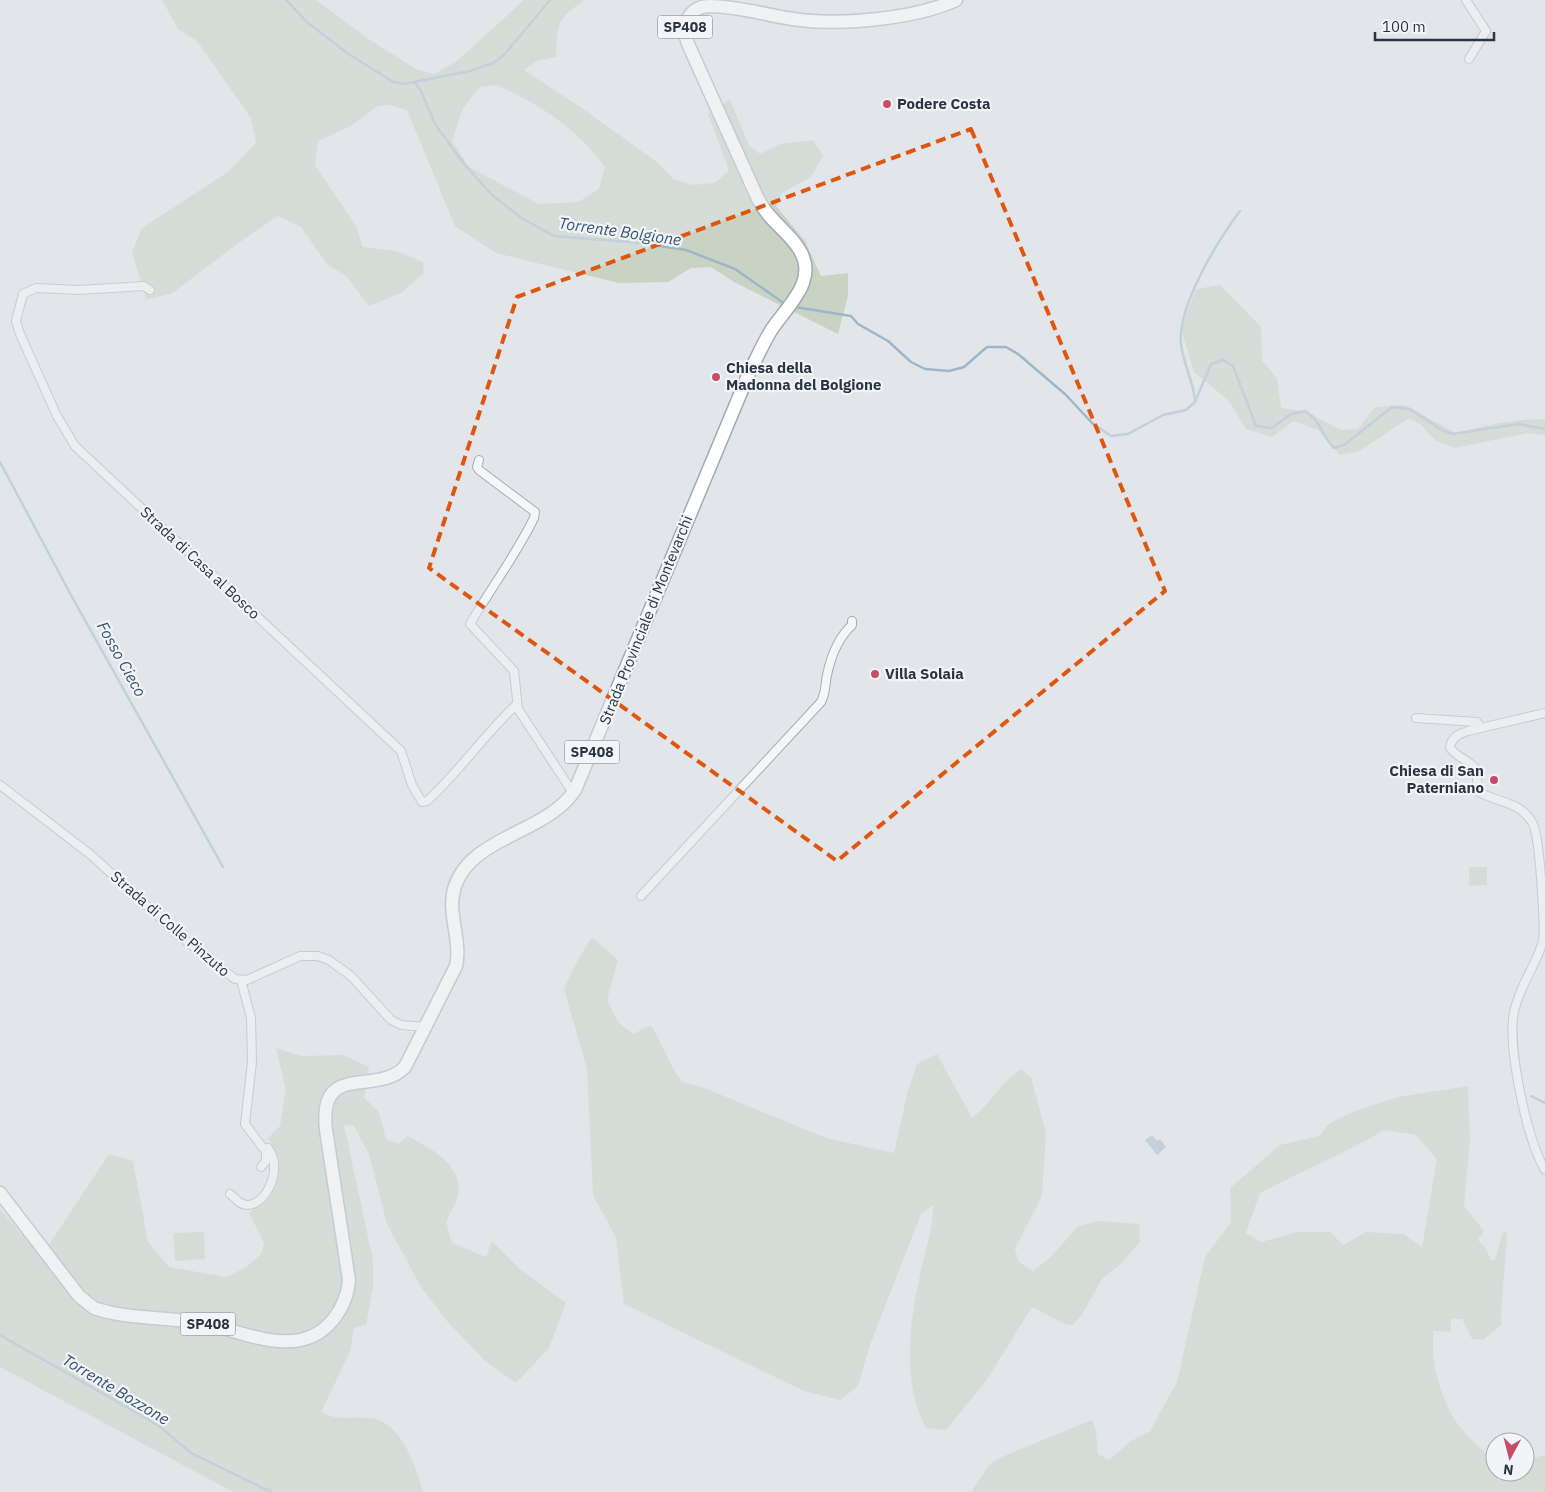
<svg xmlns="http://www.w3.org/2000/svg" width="1545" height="1492" viewBox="0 0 1545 1492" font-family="'IBM Plex Sans',sans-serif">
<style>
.green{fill:#c8d3c3;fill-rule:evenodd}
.water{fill:#9fb5c8}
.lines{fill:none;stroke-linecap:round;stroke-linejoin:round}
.stream{stroke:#9fb5c8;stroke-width:2.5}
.minor-casing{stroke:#a7adb4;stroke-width:10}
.primary-casing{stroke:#a2abb5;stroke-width:15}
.minor{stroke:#f5f6f8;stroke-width:8}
.primary{stroke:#fff;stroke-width:12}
.marked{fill:none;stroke:#df570f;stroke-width:4;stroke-dasharray:10 6;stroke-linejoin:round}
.poi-dot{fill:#c94c67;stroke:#f2f4f7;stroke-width:2}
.labels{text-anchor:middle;stroke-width:4.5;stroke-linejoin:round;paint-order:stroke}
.shield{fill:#f2f4f7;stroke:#676e78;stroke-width:1}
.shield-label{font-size:14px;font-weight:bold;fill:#2b3441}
.poi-label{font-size:15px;font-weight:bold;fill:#2b3441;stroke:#f2f4f7;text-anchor:start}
.street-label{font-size:15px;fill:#2b3441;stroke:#f2f4f7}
.water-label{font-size:16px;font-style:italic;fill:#365574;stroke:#f2f4f7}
</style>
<rect width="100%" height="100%" fill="#e2e6ea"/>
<!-- green -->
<g class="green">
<path d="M162,0H316L370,40L416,69L435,74L458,60L524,0H585C556,19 557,24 556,57L537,61L524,70L586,111L657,162L674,179L692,185L714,183L729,171L708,114L730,100L749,145L760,154L780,144L813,140L823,156L811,177L782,193L776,206L805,241L821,276L848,273V296L838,334L734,282L711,267L691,268L668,282L619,283L496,253L455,226L407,110L389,105L378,106L351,126L318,141L315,165L356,226L363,247L396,251L423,262L424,273L401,293L369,306L347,277L327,264L301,227L278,216L244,239L171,294L146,299L132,252L142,228L228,172L256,143L251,118L197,41L178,29ZM497,85C537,103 580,130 605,167L599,189L578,202L539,204L469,167L452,141L463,108L480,87Z"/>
<path d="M1220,285L1261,327L1262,361L1277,378L1281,408L1308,412L1340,430L1358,429L1375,407L1405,405L1456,433C1486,425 1514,419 1545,419V435L1527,433L1455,448L1436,441L1420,424L1409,418L1360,451L1340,455L1318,430L1294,421L1272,437L1246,429L1228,400L1194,372L1181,329L1196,289Z"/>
<path d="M1469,867H1487V885L1469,886Z"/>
<path d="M592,937L618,960L607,1000L618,1022L633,1034L651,1025C657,1035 676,1077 682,1081C687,1084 696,1085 702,1087L826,1138L894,1153L907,1094L917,1064L937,1054L972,1118C991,1103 1001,1082 1021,1069L1031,1077L1046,1133L1042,1196L1015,1249L1019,1262L1033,1271L1050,1258L1078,1226L1100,1221L1139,1224L1140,1242L1120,1265L1102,1279L1081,1316L1072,1325L1065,1324L1032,1307L986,1381L946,1430L926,1428C900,1379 910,1319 922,1266C926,1245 934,1226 933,1205L921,1214L870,1345L858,1386L840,1400L804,1391L624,1304L616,1238L593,1195L587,1069L564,989L575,965Z"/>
<path d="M276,1048L301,1056L344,1055L369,1067L364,1098L379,1112L386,1139L398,1144L408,1136C430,1148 465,1166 458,1196C456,1205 449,1213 447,1221C446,1227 451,1237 452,1243L486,1257L492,1241L520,1269L566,1303L549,1348L516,1383L485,1361L447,1321L421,1287L387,1224L369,1154L354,1126L344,1125L373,1260V1287L366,1325L354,1328L350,1352L321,1412C337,1421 353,1416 371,1418C402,1422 416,1467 423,1492H233L0,1367V1209L22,1235L25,1234L42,1255L109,1154L133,1161L148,1242L169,1267L226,1277L245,1268L261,1254L264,1243L249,1213C277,1190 289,1171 268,1138L280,1126L286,1089Z"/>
<path d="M1468,1086L1470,1139L1464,1206L1484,1231L1478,1240L1485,1247L1491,1260H1495L1503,1231L1507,1232C1506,1263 1501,1293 1501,1325L1483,1340L1472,1339L1462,1319H1451V1332L1434,1331C1429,1358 1441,1400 1457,1423C1467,1437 1483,1450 1495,1462V1472H1525V1460L1545,1455V1492H971L990,1464L1004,1456L1092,1420L1096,1431L1098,1454L1109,1460L1131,1441L1150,1431L1177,1382L1205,1257L1231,1222L1230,1188L1280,1145L1319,1136L1330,1123L1355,1111L1398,1097ZM1384,1130L1416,1135L1437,1159L1422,1247L1404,1234L1366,1232L1343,1245L1330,1232H1298L1261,1242L1246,1233L1260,1193C1301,1171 1345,1154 1384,1130Z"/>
<path d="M204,1232L205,1259L175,1261L173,1233Z"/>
</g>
<!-- water -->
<path class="water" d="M1152,1135L1157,1141L1160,1139L1166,1147L1157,1155L1145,1140Z"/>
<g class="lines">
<!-- stream -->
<g class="stream">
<path d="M286,0L307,22L347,53L393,82L404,84L470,71L493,63L504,55L550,0"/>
<path d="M415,83L421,91L435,124L464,164L492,195L523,219L554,236L641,243L686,250L735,269L785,304"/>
<path d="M795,307L851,316L858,324L888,341L911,362L925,369L949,371L964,367L987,347H1006L1018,354L1065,394L1092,423L1111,436L1128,434L1163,415L1186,410L1195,402L1211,364L1223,360L1233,366L1256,426L1272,428L1291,414L1305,411C1322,422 1321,435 1334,448L1344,445L1392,407L1410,409L1442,430L1453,434L1518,424L1545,429"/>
<path d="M1195,400C1193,381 1183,363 1181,344C1177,307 1218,240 1240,211"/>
<path d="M0,462L72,597L223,867"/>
<path d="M1531,1096L1545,1103"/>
<path d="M0,1335L158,1425L191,1453L271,1492"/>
</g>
<!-- minor casing -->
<g class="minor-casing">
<g id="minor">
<path d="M1466,0L1486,31L1469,59"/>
<path d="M150,290L144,286L79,290L36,288L23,294L16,321L20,334L57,416L75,446L401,751L412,785L422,802L427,801C460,771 484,735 516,705"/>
<path d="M479,460L477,467L479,470L535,512L534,518C516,555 491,588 470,624L514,671L518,709L573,793"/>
<path d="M1545,713L1468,731C1459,734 1451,737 1450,748C1466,767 1482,758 1476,790C1493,803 1520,799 1533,824C1540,838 1545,928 1543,941C1536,966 1520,984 1514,1012C1507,1045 1527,1141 1545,1170"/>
<path d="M1416,718L1477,722L1481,728"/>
<path d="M0,785L91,855L180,936L235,979L247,980L300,956H318L329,960L351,976L391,1020L401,1025L427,1027"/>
<path d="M641,896L821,702C826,693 825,684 827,675C831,656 838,638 852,625V621"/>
<path d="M241,980L251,1018L252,1062L245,1124L266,1152V1161L261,1167"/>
<path d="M230,1194C233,1196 236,1200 239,1202C261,1217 286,1170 268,1148"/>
</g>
</g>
<!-- primary casing -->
<g class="primary-casing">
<path id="primary" d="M0,1193L79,1296L94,1308C125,1319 163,1317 196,1322C239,1328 296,1363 332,1321C341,1310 348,1295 349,1280L326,1130C318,1060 376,1097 405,1067L456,966C462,940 446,912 455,886C472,836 547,833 575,790L749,373C757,358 763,343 772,329C788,305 819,280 799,249C787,230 769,221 758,199L688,44C681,26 688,7 709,6C737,6 765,15 793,19C838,26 915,19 956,0"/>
</g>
<!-- minor -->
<use href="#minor" class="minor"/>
<!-- primary -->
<use href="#primary" class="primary"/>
</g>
<!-- marked area -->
<path d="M0 0H1545V1492H0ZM971,129L1165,591L837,861L429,568L517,297Z" fill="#e2e6ea" fill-opacity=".55" fill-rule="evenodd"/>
<path class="marked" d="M971,129L1165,591L837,861L429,568L517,297Z"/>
<!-- markers -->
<g class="poi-dot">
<circle cx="887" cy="104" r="5"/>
<circle cx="716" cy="377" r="5"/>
<circle cx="875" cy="674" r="5"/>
<circle cx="1494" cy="780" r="5"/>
</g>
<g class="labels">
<!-- shield labels -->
<g class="shield">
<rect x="657.5" y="15.5" width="55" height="23" rx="4"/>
<rect x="564.5" y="740.5" width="55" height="23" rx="4"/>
<rect x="180.5" y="1312.5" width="55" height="23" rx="4"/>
</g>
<g class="shield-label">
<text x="685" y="32">SP408</text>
<text x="592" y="757">SP408</text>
<text x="208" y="1329">SP408</text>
</g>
<!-- poi labels -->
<g class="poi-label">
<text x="897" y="109">Podere Costa</text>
<text x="726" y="373">Chiesa della<tspan x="726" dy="17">Madonna del Bolgione</tspan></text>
<text x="885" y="679">Villa Solaia</text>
<text x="1484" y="776" text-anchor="end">Chiesa di San<tspan x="1484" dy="17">Paterniano</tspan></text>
</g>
<!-- street labels -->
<g class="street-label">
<text transform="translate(200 563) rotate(43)" y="5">Strada di Casa al Bosco</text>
<text transform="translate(646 620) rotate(-68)" y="5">Strada Provinciale di Montevarchi</text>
<text transform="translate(170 924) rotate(41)" y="5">Strada di Colle Pinzuto</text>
</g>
<!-- water labels -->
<g class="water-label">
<text transform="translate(620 231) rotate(8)" y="6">Torrente Bolgione</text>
<text transform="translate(122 659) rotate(61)" y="6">Fosso Cieco</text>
<text transform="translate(116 1389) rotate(31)" y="6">Torrente Bozzone</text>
</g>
</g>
<!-- north arrow -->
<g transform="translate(1510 1457) rotate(187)"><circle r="24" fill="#f2f4f7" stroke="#a2a7ae"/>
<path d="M0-4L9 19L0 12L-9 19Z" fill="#c94c67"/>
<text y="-8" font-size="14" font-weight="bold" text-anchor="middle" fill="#2b3441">N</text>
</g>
<!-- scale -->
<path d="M1375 32v8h119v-8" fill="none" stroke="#2b3441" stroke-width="2.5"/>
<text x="1382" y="32" font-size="15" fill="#2b3441" stroke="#f2f4f7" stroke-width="4" paint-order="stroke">100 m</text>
</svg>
